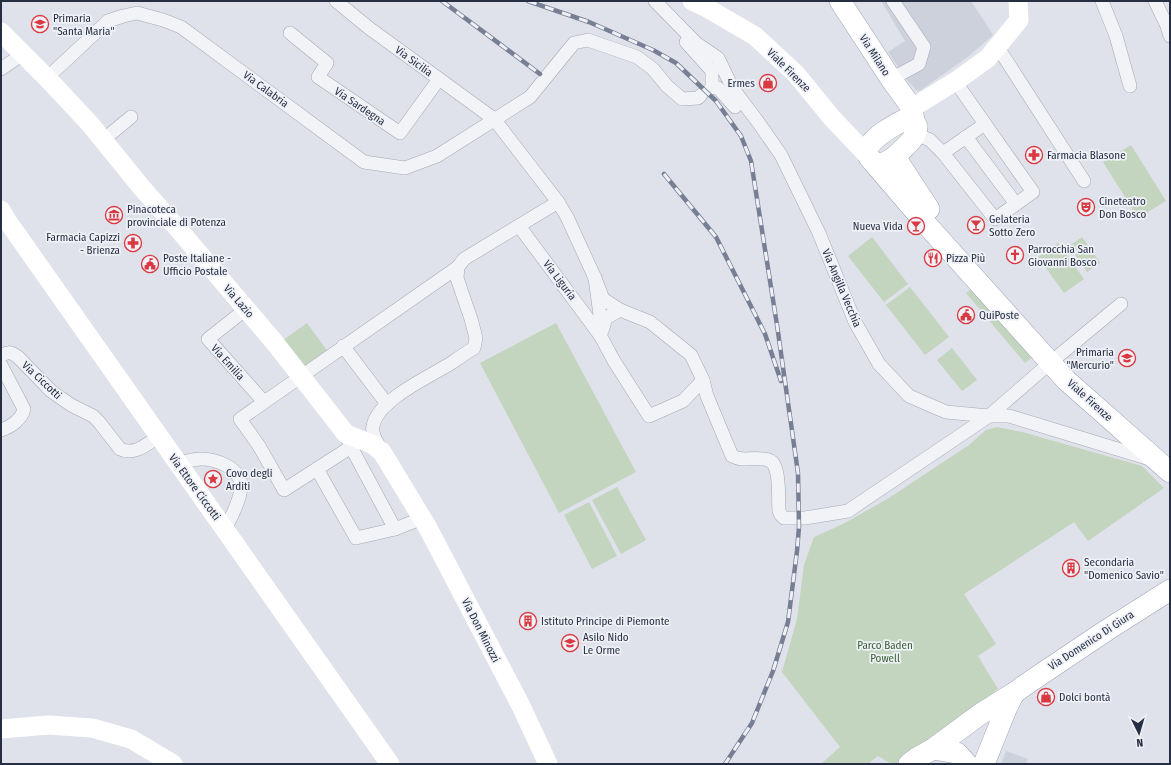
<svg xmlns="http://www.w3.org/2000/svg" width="1171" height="765" viewBox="0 0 1171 765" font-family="'Fira Sans Condensed',sans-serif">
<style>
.built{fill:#cdd1dc}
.green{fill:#c3d4bf}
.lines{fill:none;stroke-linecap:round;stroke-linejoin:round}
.street-casing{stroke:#a4a8b4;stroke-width:14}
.primary-casing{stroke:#9da5b6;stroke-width:22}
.street{stroke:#f2f3f7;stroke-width:13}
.secondary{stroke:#fff;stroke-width:19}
.primary{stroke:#fff;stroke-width:21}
.rail-casing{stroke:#777f95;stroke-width:4.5}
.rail{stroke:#eff1f7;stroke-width:3;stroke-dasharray:9;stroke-linecap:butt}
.labels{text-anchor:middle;stroke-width:3.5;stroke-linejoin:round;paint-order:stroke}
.poi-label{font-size:11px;fill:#262e42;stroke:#eff1f7;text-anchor:start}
.street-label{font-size:11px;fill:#262e42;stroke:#eff1f7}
.park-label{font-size:11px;fill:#375f32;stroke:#eff1f7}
</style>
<rect width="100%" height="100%" fill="#dfe2ea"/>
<!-- built -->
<g class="built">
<path d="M881,1H971L993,35L969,56L918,92L907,80L888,52L905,41Z"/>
<path d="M1006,751L1028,759L1026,764H1001Z"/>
</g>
<!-- green -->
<g class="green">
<path d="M1131,145L1166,201L1138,218L1103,162Z"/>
<path d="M872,237L908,284L884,302L848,256Z"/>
<path d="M1082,237L1100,263L1087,272L1069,246Z"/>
<path d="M1058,243L1084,279L1064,293L1038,257Z"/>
<path d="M975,286L1034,356L1025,363L966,293Z"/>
<path d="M910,287L949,337L925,355L886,305Z"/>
<path d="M307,323L328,352L303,370L282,341Z"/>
<path d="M556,323L636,472L559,513L480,363Z"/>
<path d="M952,348L977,380L962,391L937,360Z"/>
<path d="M997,427L1022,432L1142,466L1164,488L1088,541L1074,522L964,594L996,644L978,656L998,689L911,758L899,763H890L878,756L868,764H821L840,747L782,672L797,619L804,565L814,537L843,524L889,498L969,445L986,430Z"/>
<path d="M617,487L646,540L621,554L592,500Z"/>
<path d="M589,502L617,556L592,569L564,515Z"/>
</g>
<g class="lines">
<!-- street casing -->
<g class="street-casing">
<g id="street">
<path d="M336,1L369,28L494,119L558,202L567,217L595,278L603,299L620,310"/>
<path d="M655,1L696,43L718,58L733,89L758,122L781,155L819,233L855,322L879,364L909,396L946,412L989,416L1051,362L1121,304"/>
<path d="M1102,1L1116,36L1130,86"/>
<path d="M1155,1L1167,26L1170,36"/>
<path d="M290,33L327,63L318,77L400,133L439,79"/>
<path d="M686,42L712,71V87L711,88"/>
<path d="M997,46L1084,181"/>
<path d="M1,69L23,54"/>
<path d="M47,78L108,21L123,16L137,13L163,20L181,27L364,162L405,168L437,156L530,97L574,43L588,40L637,57L653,69L667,86L682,99L698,98L701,95"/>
<path d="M891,79L919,64L924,47L893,1"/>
<path d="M955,81L985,124"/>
<path d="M712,87L718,88L735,107"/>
<path d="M916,134L930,140L943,153L995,219L1033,192L985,124L943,153"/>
<path d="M966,137L1016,204"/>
<path d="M103,140L131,117"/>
<path d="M519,226L600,335"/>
<path d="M595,278L600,315V335L614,361L649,416L683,401L703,380L707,396L732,456C744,462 750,457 762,459C768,459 773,461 775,467C780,478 778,498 779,511L781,515L784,518H805L848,511L989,416H1009L1150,459"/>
<path d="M246,309L208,339L264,402"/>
<path d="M602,331L606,318L620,310L650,322L691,355L703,380"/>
<path d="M343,346L387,404"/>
<path d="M1,356C8,351 11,352 18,357L51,391L71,405L93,416L99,422L120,449C134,456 147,444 158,437"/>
<path d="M1,365L24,409C22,419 11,427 1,430"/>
<path d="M348,440L351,447L395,529L423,518"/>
<path d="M351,447L284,490L259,446L240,419L458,267"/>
<path d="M381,449C377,442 371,434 373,426C378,399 431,376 453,362C460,357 467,352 474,348L476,338L471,319L457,278L458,267L464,259L558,202"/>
<path d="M177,463C185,462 193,459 201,459C216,459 241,468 241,486C241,498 231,518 225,529"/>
<path d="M317,469L356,538L395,529"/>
</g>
</g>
<!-- primary casing -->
<g class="primary-casing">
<g id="primary">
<path d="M840,1L891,79L912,108L914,121"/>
<path d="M904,120L914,121L917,127C917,134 912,140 907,145C898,154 880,174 869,157C867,154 867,149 869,146C877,134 893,126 904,120Z"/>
<path d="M895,157L929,209"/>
<path d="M874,163L927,225L1066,380L1170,472"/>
<path d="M933,749L957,753L967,764"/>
<path d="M909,764L917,758L933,749L979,715L1014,693L1031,681L1107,630L1170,590"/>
<path d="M984,764L1006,709L1014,693"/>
</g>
</g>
<!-- street -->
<use href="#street" class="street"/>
<!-- secondary -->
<g class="secondary">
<path d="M692,1L707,8L755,36L796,74L832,118L869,157"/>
<path d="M1,32L47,78L90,124L142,188L179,230L275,343L346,434L372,444L382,452L428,528L521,706L548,764"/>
<path d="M912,108L959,79L988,58L1019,20L1018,1"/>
<path d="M1,210L6,219L390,764"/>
<path d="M1,729L48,725L92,728L131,739L173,764"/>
</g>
<!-- primary -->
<use href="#primary" class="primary"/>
<!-- rail casing -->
<g class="rail-casing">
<g id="rail">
<path d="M442,1L540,74"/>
<path d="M528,1L589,22L653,50L676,63L716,101L741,136L751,161L777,325L798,473L799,527L797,551L788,622L773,671L752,723L725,764"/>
<path d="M664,174L716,237L765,334L781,381"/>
</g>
</g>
<!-- rail -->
<use href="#rail" class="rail"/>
</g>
<!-- icons -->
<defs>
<g id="school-ring" transform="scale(0.9)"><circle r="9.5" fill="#eff1f7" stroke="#da3942" stroke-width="1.5"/><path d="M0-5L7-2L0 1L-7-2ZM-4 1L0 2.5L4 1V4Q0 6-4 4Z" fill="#da3942"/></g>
<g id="shop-ring" transform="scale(0.9)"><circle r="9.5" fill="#eff1f7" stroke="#da3942" stroke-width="1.5"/><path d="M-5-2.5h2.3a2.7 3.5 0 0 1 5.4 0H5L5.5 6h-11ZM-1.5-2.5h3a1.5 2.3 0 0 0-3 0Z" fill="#da3942"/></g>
<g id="pharmacy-ring" transform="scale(0.9)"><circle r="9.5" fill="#eff1f7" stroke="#da3942" stroke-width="1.5"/><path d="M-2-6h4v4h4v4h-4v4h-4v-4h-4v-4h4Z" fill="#da3942"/></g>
<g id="theatre-ring" transform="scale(0.9)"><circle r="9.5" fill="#eff1f7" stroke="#da3942" stroke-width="1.5"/><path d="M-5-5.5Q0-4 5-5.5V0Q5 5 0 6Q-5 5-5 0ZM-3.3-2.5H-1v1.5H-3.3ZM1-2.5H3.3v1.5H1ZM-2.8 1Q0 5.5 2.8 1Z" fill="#da3942"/></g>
<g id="museum-ring" transform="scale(0.9)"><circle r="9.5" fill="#eff1f7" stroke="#da3942" stroke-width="1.5"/><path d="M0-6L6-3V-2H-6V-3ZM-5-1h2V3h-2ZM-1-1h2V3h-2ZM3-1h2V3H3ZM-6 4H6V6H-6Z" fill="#da3942"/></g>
<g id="bar-ring" transform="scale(0.9)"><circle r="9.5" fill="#eff1f7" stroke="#da3942" stroke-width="1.5"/><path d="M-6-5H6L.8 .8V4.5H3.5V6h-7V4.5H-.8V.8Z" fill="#da3942"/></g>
<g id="church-ring" transform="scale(0.9)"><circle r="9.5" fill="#eff1f7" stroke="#da3942" stroke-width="1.5"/><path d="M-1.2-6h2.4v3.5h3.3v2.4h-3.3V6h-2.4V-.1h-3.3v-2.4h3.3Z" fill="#da3942"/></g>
<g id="restaurant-ring" transform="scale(0.9)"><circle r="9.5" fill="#eff1f7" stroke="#da3942" stroke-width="1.5"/><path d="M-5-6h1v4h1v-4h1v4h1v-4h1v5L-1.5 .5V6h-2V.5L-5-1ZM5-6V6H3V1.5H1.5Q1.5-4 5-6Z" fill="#da3942"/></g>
<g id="civic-ring" transform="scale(0.9)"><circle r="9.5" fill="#eff1f7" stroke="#da3942" stroke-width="1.5"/><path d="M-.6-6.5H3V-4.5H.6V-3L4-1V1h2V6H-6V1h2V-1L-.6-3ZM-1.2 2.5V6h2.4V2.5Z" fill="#da3942"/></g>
<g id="sight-ring" transform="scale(0.9)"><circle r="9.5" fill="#eff1f7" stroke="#da3942" stroke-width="1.5"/><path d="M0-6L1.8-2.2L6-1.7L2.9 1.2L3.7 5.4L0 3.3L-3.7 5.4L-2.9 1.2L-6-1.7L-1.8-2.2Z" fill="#da3942"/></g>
<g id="building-ring" transform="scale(0.9)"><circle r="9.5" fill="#eff1f7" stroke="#da3942" stroke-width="1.5"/><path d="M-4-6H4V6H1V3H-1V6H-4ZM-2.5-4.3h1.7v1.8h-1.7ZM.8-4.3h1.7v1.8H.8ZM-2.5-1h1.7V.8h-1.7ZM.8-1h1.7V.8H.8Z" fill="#da3942"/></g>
</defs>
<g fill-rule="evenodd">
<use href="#school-ring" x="40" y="24"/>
<use href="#shop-ring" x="768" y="83"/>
<use href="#pharmacy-ring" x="1034" y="155"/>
<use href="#theatre-ring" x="1086" y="207"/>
<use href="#museum-ring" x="114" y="215"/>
<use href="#bar-ring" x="976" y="225"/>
<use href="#bar-ring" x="916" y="226"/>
<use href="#pharmacy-ring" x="133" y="243"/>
<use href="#church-ring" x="1015" y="255"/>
<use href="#restaurant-ring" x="933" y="258"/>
<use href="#civic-ring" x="150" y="264"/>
<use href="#civic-ring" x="966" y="315"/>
<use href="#school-ring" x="1127" y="358"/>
<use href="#sight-ring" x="213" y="479"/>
<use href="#building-ring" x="1071" y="568"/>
<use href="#building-ring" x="528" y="621"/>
<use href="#school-ring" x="570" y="643"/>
<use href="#shop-ring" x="1046" y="697"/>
</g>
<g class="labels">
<!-- poi labels -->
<g class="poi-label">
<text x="53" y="22">Primaria<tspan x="53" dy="13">"Santa Maria"</tspan></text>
<text x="755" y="87" text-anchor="end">Ermes</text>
<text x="1047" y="159">Farmacia Blasone</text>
<text x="1099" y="205">Cineteatro<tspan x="1099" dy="13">Don Bosco</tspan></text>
<text x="127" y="213">Pinacoteca<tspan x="127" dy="13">provinciale di Potenza</tspan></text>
<text x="989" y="223">Gelateria<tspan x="989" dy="13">Sotto Zero</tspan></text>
<text x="903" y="230" text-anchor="end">Nueva Vida</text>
<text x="120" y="241" text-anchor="end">Farmacia Capizzi<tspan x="120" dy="13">- Brienza</tspan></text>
<text x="1028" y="253">Parrocchia San<tspan x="1028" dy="13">Giovanni Bosco</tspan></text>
<text x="163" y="262">Poste Italiane -<tspan x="163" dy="13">Ufficio Postale</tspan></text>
<text x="946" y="262">Pizza Più</text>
<text x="979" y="319">QuiPoste</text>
<text x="1114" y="356" text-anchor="end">Primaria<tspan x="1114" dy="13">"Mercurio"</tspan></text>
<text x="226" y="477">Covo degli<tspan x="226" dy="13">Arditi</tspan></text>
<text x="1084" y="566">Secondaria<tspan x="1084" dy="13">"Domenico Savio"</tspan></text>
<text x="541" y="625">Istituto Principe di Piemonte</text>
<text x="583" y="641">Asilo Nido<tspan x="583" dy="13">Le Orme</tspan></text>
<text x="1059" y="701">Dolci bontà</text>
</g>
<!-- street labels -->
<g class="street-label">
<text transform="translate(875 55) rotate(57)" y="4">Via Milano</text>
<text transform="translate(414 61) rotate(36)" y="4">Via Sicilia</text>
<text transform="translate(789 70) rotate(45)" y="4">Viale Firenze</text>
<text transform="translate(266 89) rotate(36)" y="4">Via Calabria</text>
<text transform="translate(360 106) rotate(34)" y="4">Via Sardegna</text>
<text transform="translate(560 280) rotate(53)" y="4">Via Liguria</text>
<text transform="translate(842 288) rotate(67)" y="4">Via Angilla Vecchia</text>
<text transform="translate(239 301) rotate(49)" y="4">Via Lazio</text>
<text transform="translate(228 362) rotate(48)" y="4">Via Emilia</text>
<text transform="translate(42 380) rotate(43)" y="4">Via Ciccotti</text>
<text transform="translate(1090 400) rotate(42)" y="4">Viale Firenze</text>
<text transform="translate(195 487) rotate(54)" y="4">Via Ettore Ciccotti</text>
<text transform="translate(481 630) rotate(63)" y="4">Via Don Minozzi</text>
<text transform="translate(1091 640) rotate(-33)" y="4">Via Domenico Di Giura</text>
</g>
<!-- park labels -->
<g class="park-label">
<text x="885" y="649">Parco Baden<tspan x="885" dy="13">Powell</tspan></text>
</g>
</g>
<!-- border -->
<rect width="1171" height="765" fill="none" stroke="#262e42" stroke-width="4"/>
<!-- north arrow -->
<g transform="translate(1139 733) rotate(175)" stroke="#eff1f7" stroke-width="3" paint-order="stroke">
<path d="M0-3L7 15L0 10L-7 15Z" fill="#262e42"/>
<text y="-6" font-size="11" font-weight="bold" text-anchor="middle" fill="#262e42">N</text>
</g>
</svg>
